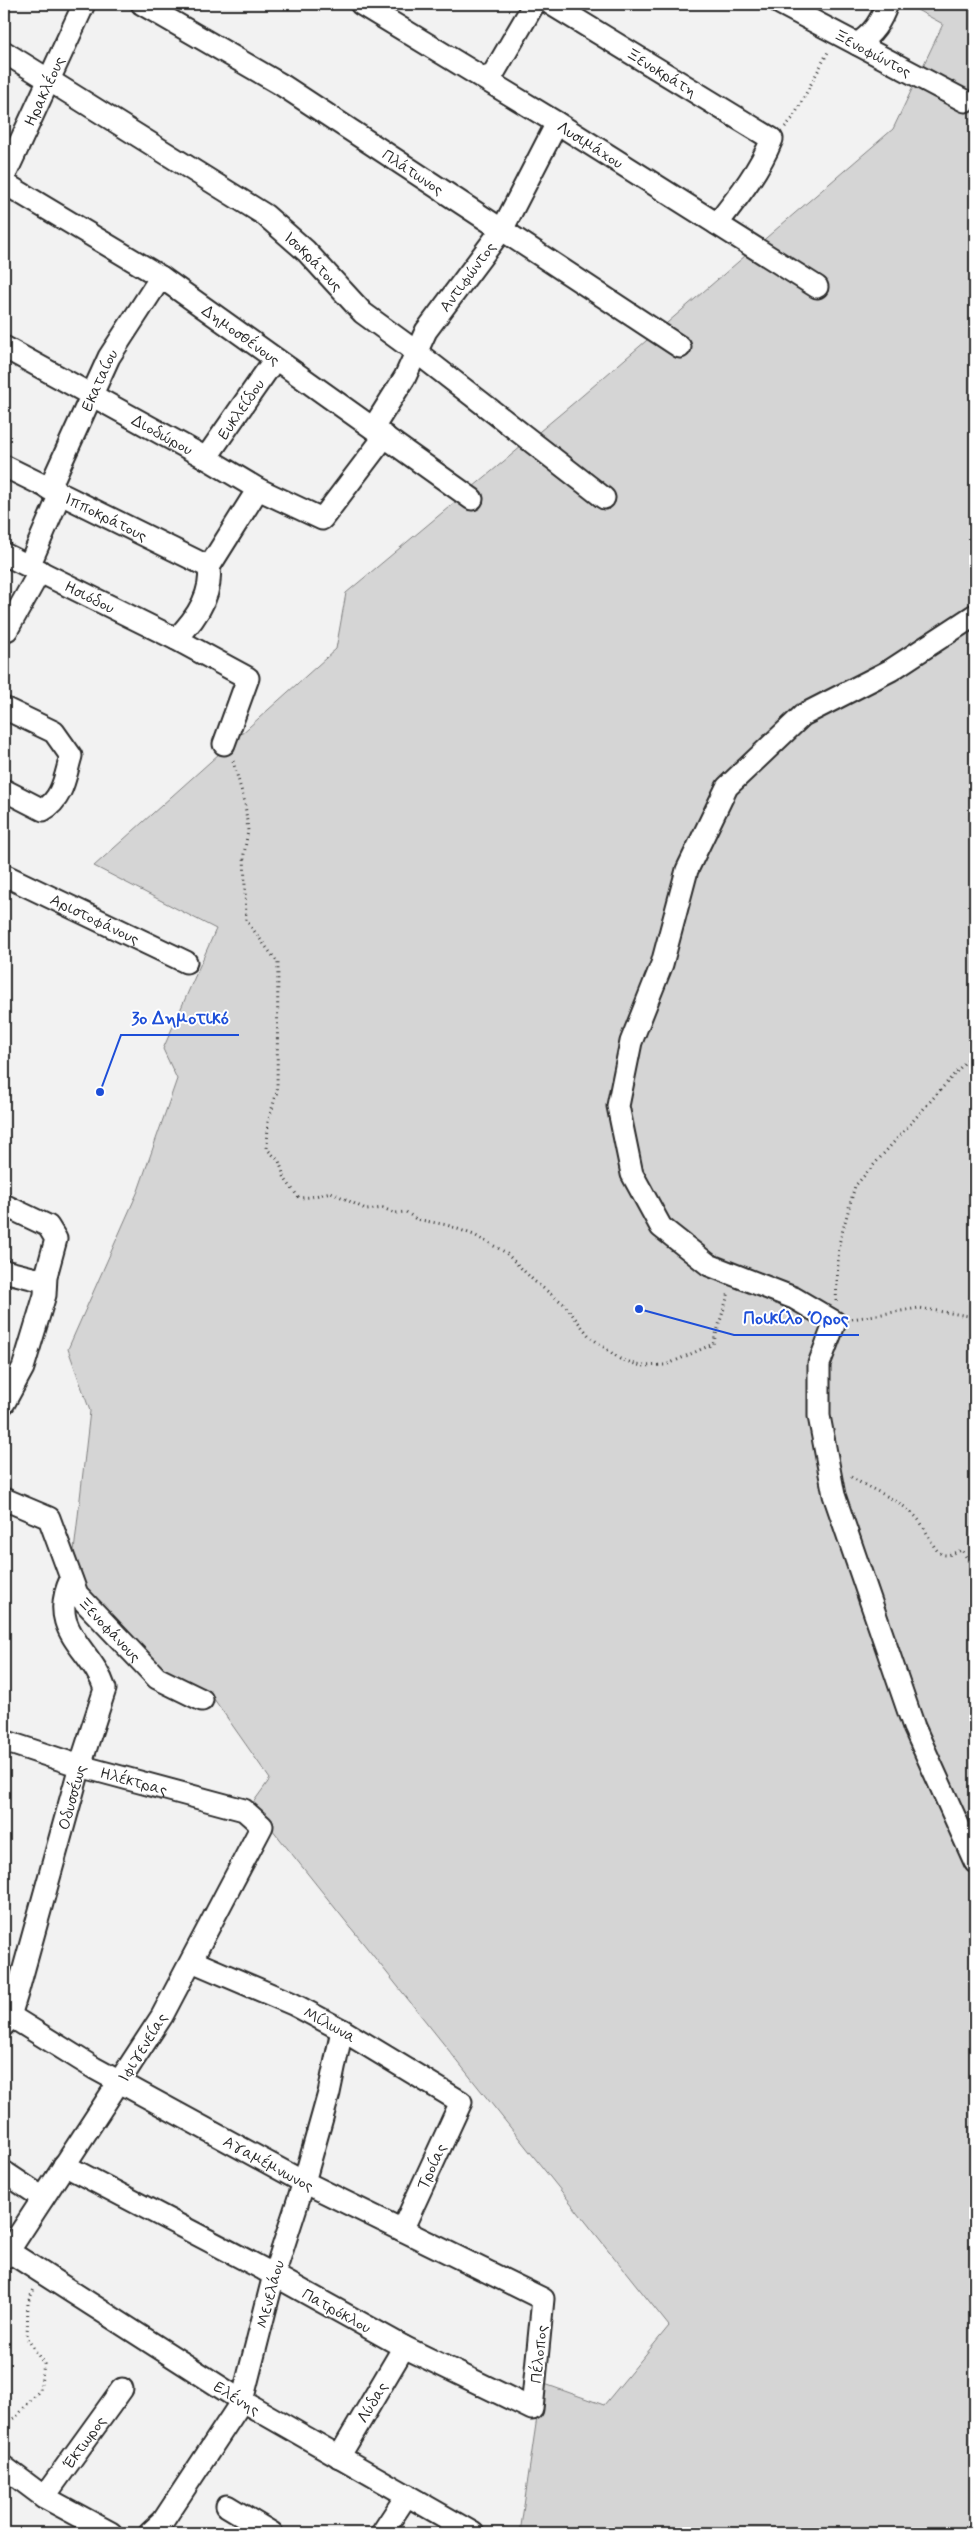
<svg xmlns="http://www.w3.org/2000/svg" width="979" height="2537" viewBox="0 0 979 2537" font-family="Mynerve,sans-serif">
<style>
.green{fill:#d5d5d5;stroke:#808080}
.lines{fill:none;stroke-linecap:round;stroke-linejoin:round}
.minor-casing{stroke:#2b2b2b;stroke-width:25}
.path{stroke:#2b2b2b;stroke-width:3;stroke-dasharray:1 4;stroke-linecap:butt}
.minor{stroke:#fff;stroke-width:21}
.labels{text-anchor:middle;stroke-width:4;stroke-linejoin:round;paint-order:stroke}
.street-label{font-size:16px;fill:#2b2b2b;stroke:#fff}
.leader{fill:none;stroke:#1d4ed8;stroke-width:2}
.callout-dot{fill:#1d4ed8;stroke:#fff;stroke-width:2}
.callout-label{font-size:18px;text-anchor:middle;font-weight:bold;fill:#1d4ed8;stroke:#fff;stroke-width:4;stroke-linejoin:round;paint-order:stroke}
</style>
<rect width="100%" height="100%" fill="#f2f2f2"/>
<filter id="ink" filterUnits="userSpaceOnUse"><feTurbulence type="fractalNoise" baseFrequency=".02" numOctaves="2"/><feDisplacementMap in="SourceGraphic" scale="10" xChannelSelector="R" yChannelSelector="G"/><feConvolveMatrix kernelMatrix="1 2 1 2 8 2 1 2 1" color-interpolation-filters="sRGB"/></filter>
<g filter="url(#ink)">
<!-- green -->
<path class="green" d="M906,4H975V2533H520L542,2383L604,2405L669,2326L252,1804L270,1779L207,1689L165,1675L81,1591L72,1569L90,1411L68,1349L138,1191L177,1079L163,1049L216,929L94,866L336,649L346,593L576,401L893,129L943,24Z"/>
<g class="lines">
<!-- minor casing -->
<g class="minor-casing">
<g id="minor">
<path id="s1" d="M142,4L282,85L680,347"/>
<path id="s2" d="M361,4L557,123L817,287"/>
<path id="s3" d="M551,4L772,139C759,171 738,197 717,224"/>
<path id="s4" d="M781,4L965,101"/>
<path d="M857,44C873,34 881,21 887,4"/>
<path id="s5" d="M4,52L265,215L306,251L363,313L415,351L604,498"/>
<path d="M489,81L534,4"/>
<path id="s6" d="M4,177L84,4"/>
<path id="s7" d="M4,183L161,277L472,499"/>
<path id="s8" d="M4,347L206,458L258,489L322,519L385,436"/>
<path id="s9" d="M373,428L405,377L426,331L503,228L557,123"/>
<path id="s10" d="M206,458L275,359"/>
<path id="s11" d="M4,466L209,567"/>
<path id="s12" d="M49,489L109,357L161,277"/>
<path id="s13" d="M4,554L176,639L248,678L224,744"/>
<path d="M29,566L60,494"/>
<path d="M209,567L258,489"/>
<path d="M975,615L891,670L803,715L727,787L687,870L662,964L631,1042L618,1106L632,1174L661,1227L709,1265L794,1298L835,1322L819,1364V1416L834,1495L914,1727L975,1862"/>
<path d="M7,630L40,571"/>
<path d="M176,639C195,620 213,595 209,567"/>
<path d="M4,708L54,732L71,756C65,776 63,799 43,810L4,790"/>
<path id="s14" d="M4,875L186,962"/>
<path d="M4,1205L48,1226L56,1239L46,1276L36,1279L4,1271"/>
<path d="M4,1403L23,1368L45,1295L46,1276"/>
<path id="s15" d="M4,1499L49,1518L77,1594L157,1678L202,1700"/>
<path id="s16" d="M4,1741L80,1766L244,1810L262,1826L162,2016L4,2258"/>
<path id="s17" d="M192,1961L293,2004L342,2030L461,2102L402,2230"/>
<path id="s18" d="M4,2012L94,2068L296,2178L543,2299L532,2409L404,2347L263,2269L64,2165"/>
<path id="s19" d="M4,2025L10,2016L18,1990L80,1766L105,1689C92,1648 46,1631 71,1579"/>
<path d="M4,2172L43,2198"/>
<path id="s20" d="M8,2251L242,2401L473,2533"/>
<path id="s21" d="M339,2457L404,2347"/>
<path d="M4,2467L44,2497L111,2533"/>
<path id="s22" d="M44,2497L122,2389"/>
<path d="M227,2506L272,2533"/>
<path id="s23" d="M150,2533L163,2521L242,2401L274,2275L304,2182L329,2093L342,2030"/>
<path d="M382,2533L407,2495"/>
</g>
</g>
<!-- path -->
<g class="path">
<path d="M785,127L793,118L829,50"/>
<path d="M233,761L245,803L248,831L244,854L246,920L278,963L277,1092L268,1122L267,1149L279,1161L285,1179L299,1198L311,1197L331,1192L367,1210L383,1208L395,1213L406,1212L416,1219L447,1225L474,1235L505,1252L534,1281L564,1304L590,1337L620,1359L641,1366L666,1365L713,1344L729,1292"/>
<path d="M836,1301L839,1244L855,1186L975,1051"/>
<path d="M852,1319L919,1308L975,1317"/>
<path d="M851,1477C871,1490 897,1498 914,1515C926,1525 931,1547 940,1553C947,1558 955,1552 962,1550L975,1572"/>
<path d="M4,2423L16,2417L40,2390L44,2364L27,2338L28,2302L34,2289"/>
</g>
<!-- minor -->
<use href="#minor" class="minor"/>
</g>
</g>
<g class="labels">
<!-- street labels -->
<g class="street-label">
<text dy="6" stroke="none"><textPath href="#s4" startOffset="104">Ξενοφώντος</textPath></text>
<text dy="6" stroke="none"><textPath href="#s3" startOffset="130">Ξενοκράτη</textPath></text>
<text dy="6" stroke="none"><textPath href="#s6" startOffset="95">Ηρακλέους</textPath></text>
<text dy="6" stroke="none"><textPath href="#s2" startOffset="269">Λυσιμάχου</textPath></text>
<text dy="6" stroke="none"><textPath href="#s1" startOffset="319">Πλάτωνος</textPath></text>
<text dy="6" stroke="none"><textPath href="#s5" startOffset="375">Ισοκράτους</textPath></text>
<text dy="6" stroke="none"><textPath href="#s9" startOffset="179">Αντιφώντος</textPath></text>
<text dy="6" stroke="none"><textPath href="#s7" startOffset="282">Δημοσθένους</textPath></text>
<text dy="6" stroke="none"><textPath href="#s12" startOffset="120">Εκαταίου</textPath></text>
<text dy="6" stroke="none"><textPath href="#s10" startOffset="60">Ευκλείδου</textPath></text>
<text dy="6" stroke="none"><textPath href="#s8" startOffset="181">Διοδώρου</textPath></text>
<text dy="6" stroke="none"><textPath href="#s11" startOffset="114">Ιπποκράτους</textPath></text>
<text dy="6" stroke="none"><textPath href="#s13" startOffset="96">Ησιόδου</textPath></text>
<text dy="6" stroke="none"><textPath href="#s14" startOffset="101">Αριστοφάνους</textPath></text>
<text dy="6" stroke="none"><textPath href="#s15" startOffset="178">Ξενοφάνους</textPath></text>
<text dy="6" stroke="none"><textPath href="#s16" startOffset="136">Ηλέκτρας</textPath></text>
<text dy="6" stroke="none"><textPath href="#s19" startOffset="238">Οδυσσέως</textPath></text>
<text dy="6" stroke="none"><textPath href="#s17" startOffset="152">Μίλωνα</textPath></text>
<text transform="translate(142 2047) rotate(-58)" y="6">Ιφιγενείας</text>
<text dy="6" stroke="none"><textPath href="#s18" startOffset="305">Αγαμέμνωνος</textPath></text>
<text transform="translate(431 2166) rotate(-65)" y="6">Τροίας</text>
<text dy="6" stroke="none"><textPath href="#s23" startOffset="272">Μενελάου</textPath></text>
<text transform="translate(337 2310) rotate(29)" y="6">Πατρόκλου</text>
<text transform="translate(538 2354) rotate(-84)" y="6">Πέλοπος</text>
<text dy="6" stroke="none"><textPath href="#s20" startOffset="272">Ελένης</textPath></text>
<text dy="6" stroke="none"><textPath href="#s21" startOffset="64">Λύδας</textPath></text>
<text dy="6" stroke="none"><textPath href="#s22" startOffset="68">Έκτωρος</textPath></text>
</g>
</g>
<!-- callouts -->
<path class="leader" d="M100 1092L121 1035H239M639 1309L734 1335H859"/>
<g class="callout-dot">
<circle cx="100" cy="1092" r="5"/>
<circle cx="639" cy="1309" r="5"/>
</g>
<g class="callout-label">
<text x="180" y="1024">3ο Δημοτικό</text>
<text x="796" y="1324">Ποικίλο Όρος</text>
</g>
<!-- margin -->
<rect width="979" height="2537" fill="none" stroke="#fff" stroke-width="20"/>
<rect x="10" y="10" width="959" height="2517" fill="none" stroke="#2b2b2b" stroke-width="2" filter="url(#ink)"/>
</svg>
